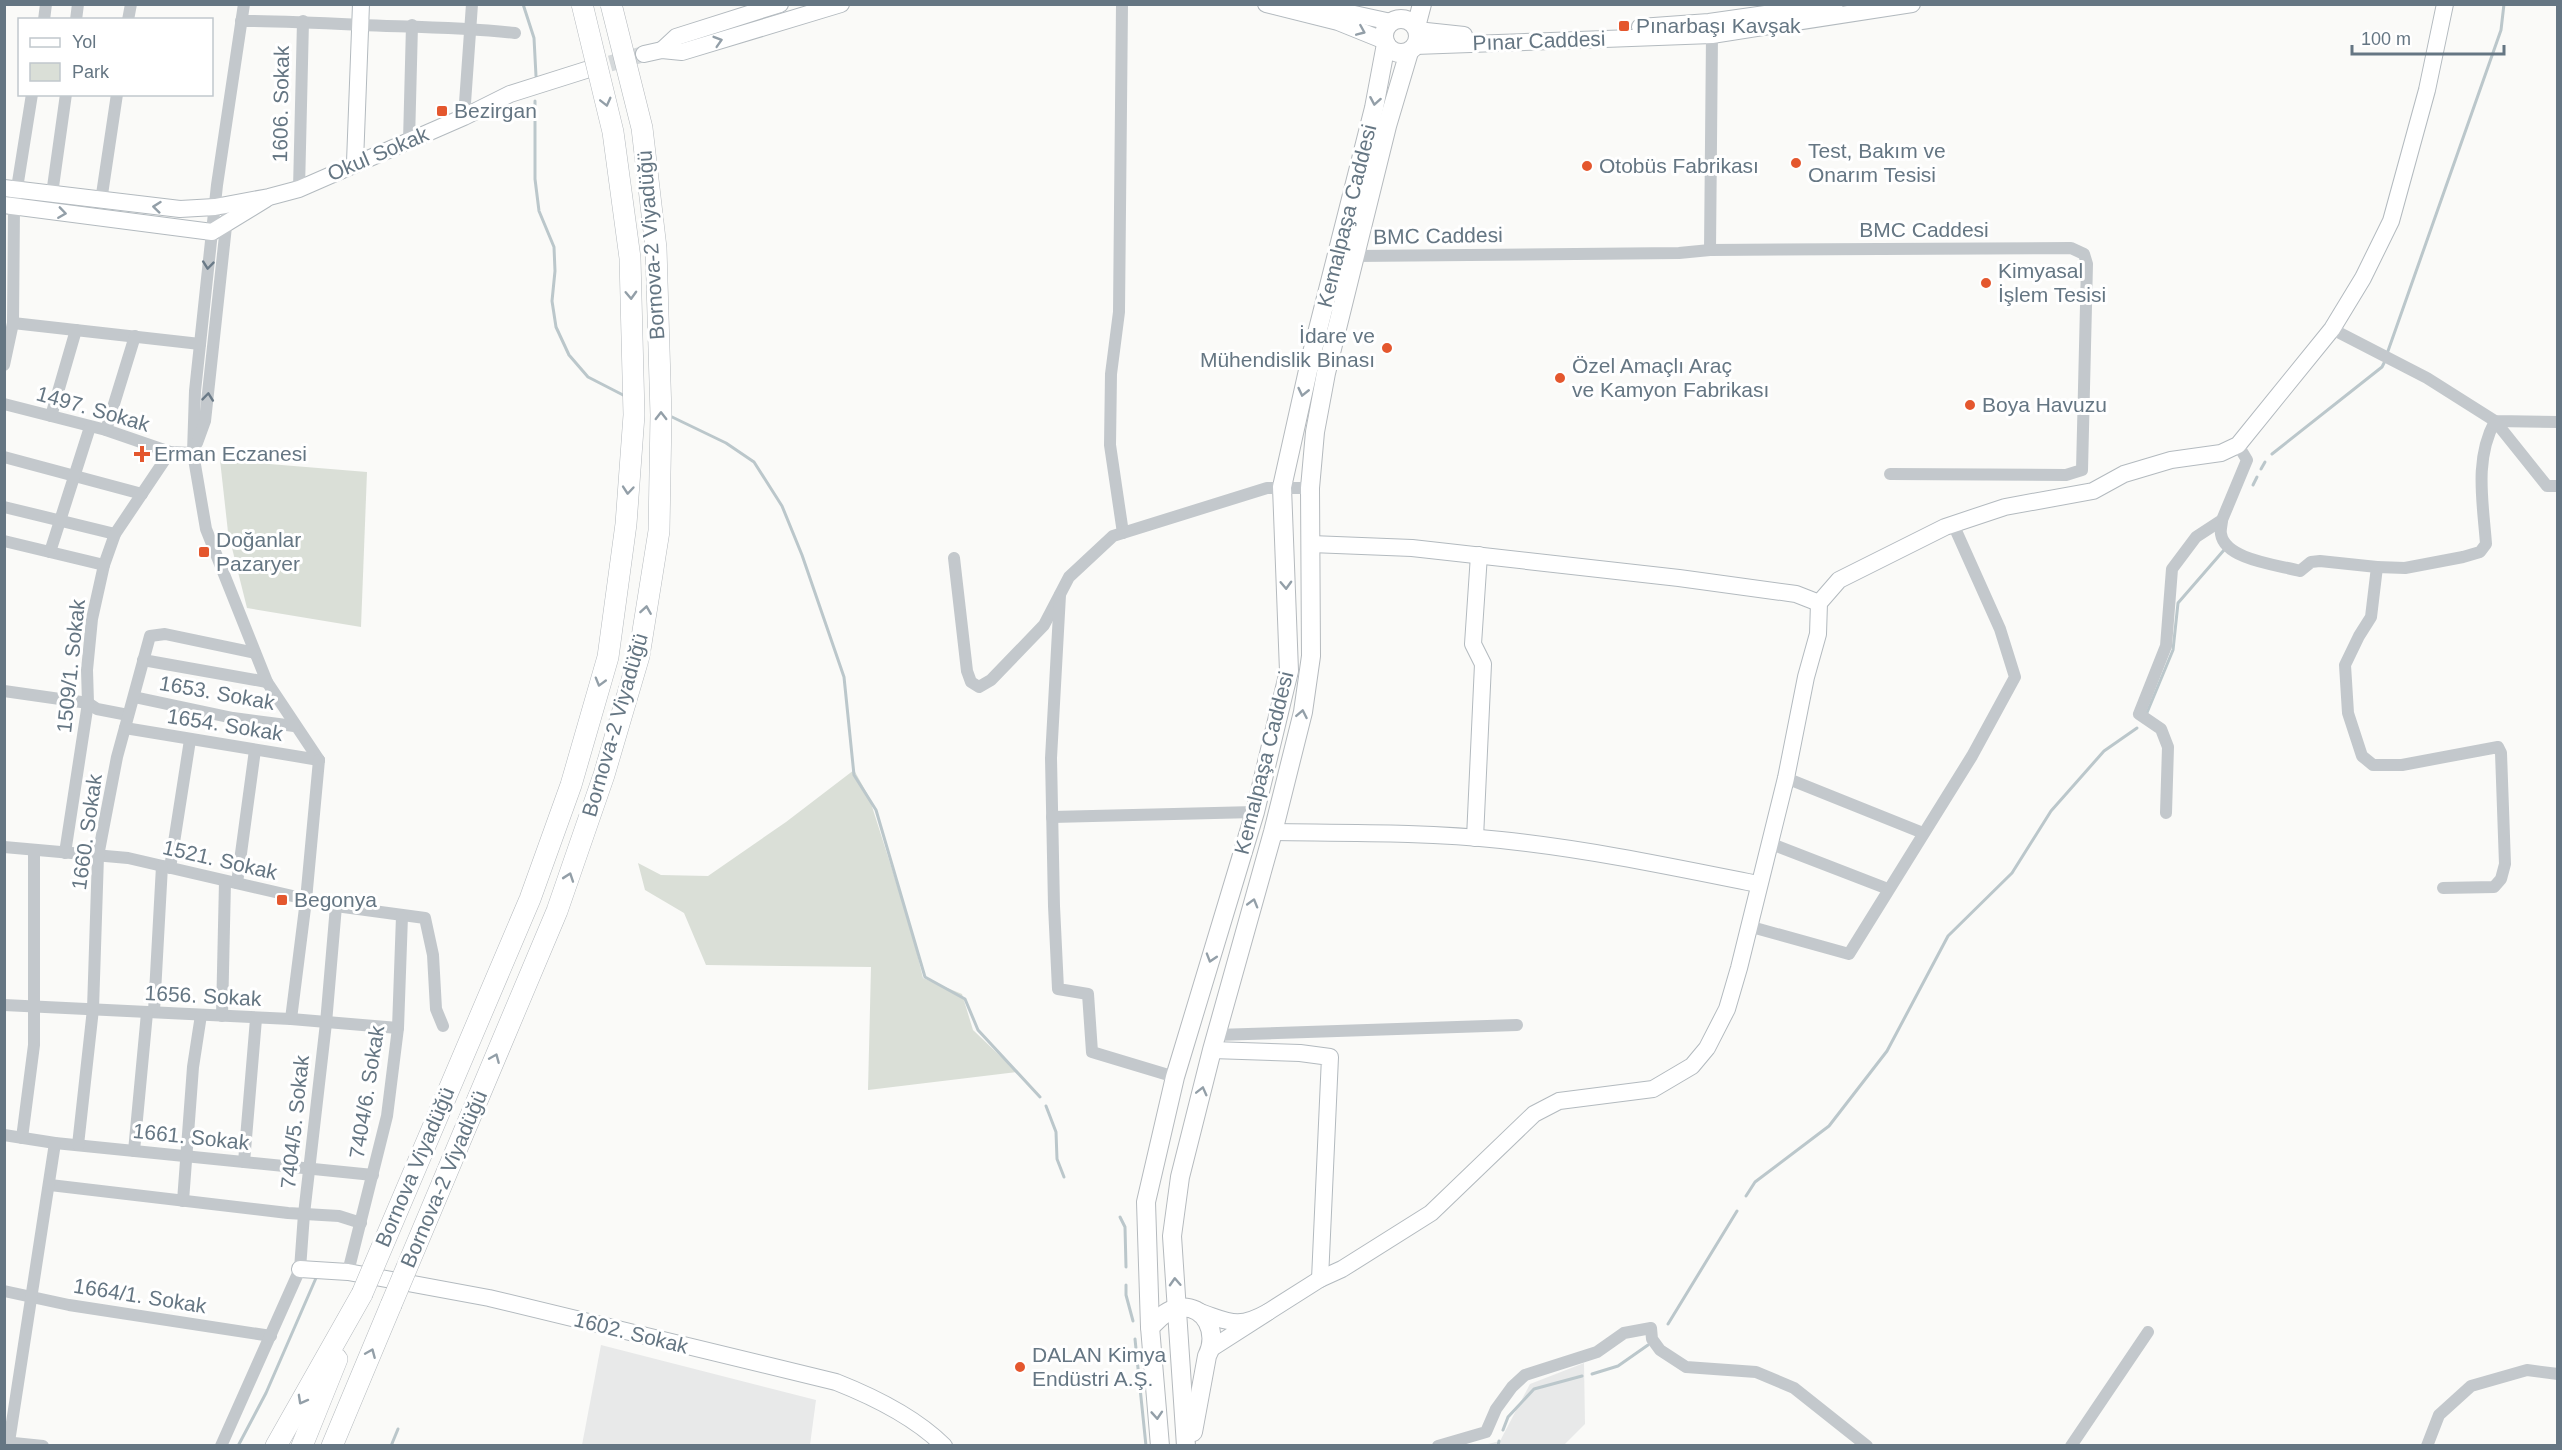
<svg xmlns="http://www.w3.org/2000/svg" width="2562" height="1450" viewBox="0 0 2562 1450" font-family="Arial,sans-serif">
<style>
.built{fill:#e8e9e9}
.green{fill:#dadfd7}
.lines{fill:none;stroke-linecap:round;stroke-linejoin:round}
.stream{stroke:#bbc7cb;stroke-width:3}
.secondary-tunnel{stroke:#d5d9db;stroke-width:16;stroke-dasharray:16 8;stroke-linecap:butt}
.secondary-casing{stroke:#b3babf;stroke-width:18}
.primary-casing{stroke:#b5babe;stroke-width:20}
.highway-casing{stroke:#b4b9bd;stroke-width:22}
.street{stroke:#c3c8cc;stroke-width:12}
.secondary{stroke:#fff;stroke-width:16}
.primary{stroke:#fff;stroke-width:18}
.highway{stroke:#fff;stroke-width:21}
.highway-bridge-casing{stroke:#b4b9bd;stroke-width:22;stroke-linecap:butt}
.highway-bridge{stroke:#fff;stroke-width:21}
.oneway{stroke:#939fa8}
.oneway2{stroke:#6a7a87}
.poi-dot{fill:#e4572e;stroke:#fff;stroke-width:2}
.labels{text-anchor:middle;stroke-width:6;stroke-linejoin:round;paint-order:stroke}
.poi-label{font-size:21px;fill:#657683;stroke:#fff;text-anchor:start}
.street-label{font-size:21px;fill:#657683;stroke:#fff}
</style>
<rect width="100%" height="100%" fill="#fafaf8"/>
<!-- built -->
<g class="built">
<path d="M601,1345L816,1400L810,1445H582Z"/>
<path d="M1584,1363L1585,1424L1564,1445H1484L1500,1441L1530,1384Z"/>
</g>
<!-- green -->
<g class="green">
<path d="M220,460L367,472L361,627L247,608L228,532Z"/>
<path d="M854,770L869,797L911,929L923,978L962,994L973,1030L1017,1072L868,1090L871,967L706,965L684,913L645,890L638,863L661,875L708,876L786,822Z"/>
</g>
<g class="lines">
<!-- stream -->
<g class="stream">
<path d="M523,4L534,38L536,76"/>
<path d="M535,101V179L539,211L554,247L555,271L552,301L556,327L569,355L588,377L625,396"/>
<path d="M2388,351L2501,30L2504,4"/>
<path d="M670,416L726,443L754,462L782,506L802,555L844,677L854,775L876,810L925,977L965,999L978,1030L1040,1097"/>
<path d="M2272,454L2382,367L2384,363"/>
<path d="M2261,469L2265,462"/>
<path d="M2253,485L2257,477"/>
<path d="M2146,715L2173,650L2178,603L2224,550"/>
<path d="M1046,1106L1056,1132L1057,1159L1064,1177"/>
<path d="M1746,1196L1755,1182L1829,1126L1887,1051L1948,936L2012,873L2051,811L2104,751L2137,728"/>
<path d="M1120,1217L1125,1227L1126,1267"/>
<path d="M1126,1285V1295L1133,1321"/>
<path d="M1668,1324L1737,1211"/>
<path d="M1135,1339L1146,1446"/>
<path d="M1592,1374L1618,1366L1648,1345"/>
<path d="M1503,1430L1508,1417L1534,1389L1582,1376"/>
<path d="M238,1446L266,1393L316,1278"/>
<path d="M391,1446L398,1429"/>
<path d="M1498,1446L1499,1441"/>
</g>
<!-- secondary-tunnel -->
<path class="secondary-tunnel" d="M587,70L644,54"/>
<!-- secondary casing -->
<g class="secondary-casing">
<g id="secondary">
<path d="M1266,4L1338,22L1385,41"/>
<path d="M1313,5L1391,22"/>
<path d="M1640,27L1709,22L1835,4"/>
<path d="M1417,30L1464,35"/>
<path d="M1415,46L1712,35L1912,4"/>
<path d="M662,50L676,37L780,4"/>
<path d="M644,54L662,50L682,52L841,4"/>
<path d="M355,162L361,4"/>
<path d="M4,188L180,209L215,207L269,197L299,189L464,117L510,94L586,70"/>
<path d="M4,205L212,232L266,199"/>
<path d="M1311,544L1412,548L1679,578L1796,594L1819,603"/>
<path d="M1273,832C1349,833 1426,832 1501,840C1588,849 1673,867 1758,884"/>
<path d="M1475,838L1483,664L1473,644L1479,555"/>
<path d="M1212,1050L1300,1053L1330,1057L1320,1279"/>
<path d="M300,1269L348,1272L489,1298L836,1382C874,1397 915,1417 944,1446"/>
<path d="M1197,1311C1229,1321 1236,1330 1268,1312L1212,1348"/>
<path d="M1268,1312L1320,1279L1342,1269L1431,1213L1534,1114L1559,1101L1653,1089L1692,1066L1707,1048L1727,1009L1739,968L1786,778L1806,677L1818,634L1819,603L1839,580L1945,527L2005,507L2093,491L2124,474L2171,460L2221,453L2238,445L2332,329L2363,278L2391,221L2427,90L2445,4"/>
</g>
</g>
<!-- primary casing -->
<g class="primary-casing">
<g id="primary">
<circle cx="1401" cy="36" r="17"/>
<path d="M1416,27L1422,4"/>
<path d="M1150,1327C1158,1320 1166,1310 1177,1308C1206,1303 1219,1334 1207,1356L1193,1432"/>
<path d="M1160,1446L1150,1327L1146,1202L1175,1077L1255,812L1289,671L1282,487L1311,357L1374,108L1386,44"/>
<path d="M1186,1446L1172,1236L1180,1177L1212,1050L1273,832L1303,712L1311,656L1310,488L1315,432L1326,373L1387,126L1409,52"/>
</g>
</g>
<!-- highway casing -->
<g class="highway-casing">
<g id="highway">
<path d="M276,1446L362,1294"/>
<path d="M302,1446L337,1359"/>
<path d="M332,1446L391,1305"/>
</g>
</g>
<!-- street -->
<g class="street">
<path d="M244,4L217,185L195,391L193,453L206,529L267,682L319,760"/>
<path d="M1122,4L1119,312L1111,374L1110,445L1123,533"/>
<path d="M44,20L46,4"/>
<path d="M76,20L78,4"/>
<path d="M128,20L131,4"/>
<path d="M241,21C281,21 320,23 360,25C412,27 463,27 515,33"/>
<path d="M464,117L472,4"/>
<path d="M409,141L412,25"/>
<path d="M299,189L303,21"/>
<path d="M52,194L66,94"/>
<path d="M101,201L117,94"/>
<path d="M1710,250L1712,35"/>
<path d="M1355,256L1679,253L1710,250L2071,248L2084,254L2087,264L2082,470L2066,475L1890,474"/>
<path d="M13,323L200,344"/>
<path d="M2332,329L2427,378L2495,421L2558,422"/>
<path d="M4,365L13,323L14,207L32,94"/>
<path d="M4,404L106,430L170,452L193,453"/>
<path d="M51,416L76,330"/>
<path d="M106,430L135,336"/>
<path d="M197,443L205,421L227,217"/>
<path d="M4,457L142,494"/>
<path d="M4,507L115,534"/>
<path d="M2222,520C2222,524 2220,530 2221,534C2225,560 2279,565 2300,571L2311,562L2320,561L2377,567"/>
<path d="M4,541L104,565"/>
<path d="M50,552L90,427"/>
<path d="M954,558L967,671L971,682L979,687L991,680L1044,625L1069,577L1113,536L1267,488H1310"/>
<path d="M1060,595L1051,758L1054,906L1058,989L1088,994L1092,1052L1175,1077"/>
<path d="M143,660L267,682"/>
<path d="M4,691L88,703L97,709L128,715"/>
<path d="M134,697L233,718L294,726"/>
<path d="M125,728L319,760"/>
<path d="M1786,778L1923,833"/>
<path d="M2166,813L2168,747L2161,729L2139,714L2166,646L2172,569L2196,537L2222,520L2247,460L2238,445"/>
<path d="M1052,817L1255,812"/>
<path d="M1769,843L1888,889"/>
<path d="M4,847L128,858L336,906L425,918L433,955L436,1009L443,1026"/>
<path d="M65,853L88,703L87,670L92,619L104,565L115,534L170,452"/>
<path d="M170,868L190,740"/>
<path d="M237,883L255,750"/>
<path d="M2443,888L2494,887L2501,879L2505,864L2501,753L2498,747L2402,765H2373L2362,756L2348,713L2345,665L2359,636L2371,617L2377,567L2405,568L2463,557L2480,552L2486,544C2483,502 2474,460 2495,421L2547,486H2558"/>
<path d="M1748,926L1849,954L1972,756L2015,677L2000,629L1953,524"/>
<path d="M4,1005L291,1019L398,1028"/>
<path d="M154,1011L162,866"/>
<path d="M222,1016L225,881"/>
<path d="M291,1019L306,900L319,760"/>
<path d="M1216,1035L1517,1025"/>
<path d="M4,1135L55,1143L373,1175"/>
<path d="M22,1138L34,1045V850"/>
<path d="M78,1145L93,1009L98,856L117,757L150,636L165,634L255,653"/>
<path d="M134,1151L147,1013"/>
<path d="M244,1162L256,1019"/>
<path d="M50,1185L288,1213L339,1216L361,1223"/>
<path d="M183,1201L193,1067L201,1015"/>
<path d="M348,1272L387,1116L398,1028L402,916"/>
<path d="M4,1291L69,1305L271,1336"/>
<path d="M4,1442L43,1446"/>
<path d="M9,1442L55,1143"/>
<path d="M221,1446L300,1269L304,1214L326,1023L336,906"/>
<path d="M1438,1446L1486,1432L1496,1409L1512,1387L1525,1375L1597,1352L1624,1333L1651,1328L1652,1339L1660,1350L1686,1367L1756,1372L1794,1388L1867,1446"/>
<path d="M2071,1446L2148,1332"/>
<path d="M2427,1446L2439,1415L2471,1386L2527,1370L2558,1374"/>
</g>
<!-- secondary -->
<use href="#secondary" class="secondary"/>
<!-- primary -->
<use href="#primary" class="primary"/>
<!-- highway -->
<use href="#highway" class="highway"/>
<!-- highway-bridge casing -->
<g class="highway-bridge-casing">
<g id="highway-bridge">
<path d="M362,1294L530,899L571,785L608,657L626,524L634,415L630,258L613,132L582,4"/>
<path d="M391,1305L557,911L604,775L639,656L659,531L661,415L656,248L642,128L611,4"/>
</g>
</g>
<!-- highway-bridge -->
<use href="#highway-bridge" class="highway-bridge"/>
</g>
<!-- one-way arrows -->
<defs><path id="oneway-chevron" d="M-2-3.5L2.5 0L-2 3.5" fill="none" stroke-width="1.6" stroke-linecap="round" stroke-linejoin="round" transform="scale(1.5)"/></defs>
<g class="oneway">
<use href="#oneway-chevron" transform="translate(1361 31) rotate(23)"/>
<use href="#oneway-chevron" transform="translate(718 41) rotate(-17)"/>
<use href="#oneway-chevron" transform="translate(1375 101) rotate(100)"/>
<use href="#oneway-chevron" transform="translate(606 102) rotate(76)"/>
<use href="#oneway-chevron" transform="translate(157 207) rotate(-174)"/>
<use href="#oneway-chevron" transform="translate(62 213) rotate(8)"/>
<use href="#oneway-chevron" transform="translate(631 295) rotate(88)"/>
<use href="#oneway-chevron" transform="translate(1303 392) rotate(103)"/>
<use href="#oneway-chevron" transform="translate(661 416) rotate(-90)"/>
<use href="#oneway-chevron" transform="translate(628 490) rotate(95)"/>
<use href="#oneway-chevron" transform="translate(1286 585) rotate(88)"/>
<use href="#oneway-chevron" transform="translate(646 610) rotate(-81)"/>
<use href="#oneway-chevron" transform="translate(600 682) rotate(106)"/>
<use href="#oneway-chevron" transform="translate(1302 714) rotate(-79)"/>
<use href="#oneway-chevron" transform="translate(569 877) rotate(-71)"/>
<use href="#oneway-chevron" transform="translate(1253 903) rotate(-74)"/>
<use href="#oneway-chevron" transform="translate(1211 958) rotate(107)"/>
<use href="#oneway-chevron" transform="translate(495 1058) rotate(-67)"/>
<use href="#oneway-chevron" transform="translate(1202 1091) rotate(-76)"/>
<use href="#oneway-chevron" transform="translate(1175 1282) rotate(-93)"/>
<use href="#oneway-chevron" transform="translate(371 1353) rotate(-67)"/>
<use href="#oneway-chevron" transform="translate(302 1400) rotate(119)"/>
<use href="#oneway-chevron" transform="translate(1157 1415) rotate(86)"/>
</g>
<g class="oneway2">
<use href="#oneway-chevron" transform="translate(208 265) rotate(96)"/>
<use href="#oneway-chevron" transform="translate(208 397) rotate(-84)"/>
</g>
<!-- markers -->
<g class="poi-dot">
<rect x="1618" y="20" width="12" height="12" rx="3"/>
<rect x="436" y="105" width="12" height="12" rx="3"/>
<circle cx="1796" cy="163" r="6"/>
<circle cx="1587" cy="166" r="6"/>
<circle cx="1986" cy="283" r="6"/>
<circle cx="1387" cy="348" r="6"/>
<circle cx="1560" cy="378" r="6"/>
<circle cx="1970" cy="405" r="6"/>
<path d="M139 445h6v6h6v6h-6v6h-6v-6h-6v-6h6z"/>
<rect x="198" y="546" width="12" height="12" rx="3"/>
<rect x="276" y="894" width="12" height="12" rx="3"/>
<circle cx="1020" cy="1367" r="6"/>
</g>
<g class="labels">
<!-- poi labels -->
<g class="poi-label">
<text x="1636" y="33">Pınarbaşı Kavşak</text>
<text x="454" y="118">Bezirgan</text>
<text x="1808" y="158">Test, Bakım ve<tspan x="1808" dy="24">Onarım Tesisi</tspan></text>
<text x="1599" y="173">Otobüs Fabrikası</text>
<text x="1998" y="278">Kimyasal<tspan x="1998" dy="24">İşlem Tesisi</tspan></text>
<text x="1375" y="343" text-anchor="end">İdare ve<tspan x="1375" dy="24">Mühendislik Binası</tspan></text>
<text x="1572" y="373">Özel Amaçlı Araç<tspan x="1572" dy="24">ve Kamyon Fabrikası</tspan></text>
<text x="1982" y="412">Boya Havuzu</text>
<text x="154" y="461">Erman Eczanesi</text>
<text x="216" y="547">Doğanlar<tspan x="216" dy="24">Pazaryer</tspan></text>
<text x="294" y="907">Begonya</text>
<text x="1032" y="1362">DALAN Kimya<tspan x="1032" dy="24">Endüstri A.Ş.</tspan></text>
</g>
<!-- street labels -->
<g class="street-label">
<text transform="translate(1539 41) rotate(-2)" y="7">Pınar Caddesi</text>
<text transform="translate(281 104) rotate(-89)" y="7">1606. Sokak</text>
<text transform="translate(378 154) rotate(-23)" y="7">Okul Sokak</text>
<text transform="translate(1347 216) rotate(-76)" y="7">Kemalpaşa Caddesi</text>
<text x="1924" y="237">BMC Caddesi</text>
<text transform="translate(1438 236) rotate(-1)" y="7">BMC Caddesi</text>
<text transform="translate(651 245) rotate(-94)" y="7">Bornova-2 Viyadüğü</text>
<text transform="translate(93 409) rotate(16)" y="7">1497. Sokak</text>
<text transform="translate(71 666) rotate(-84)" y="7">1509/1. Sokak</text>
<text transform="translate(217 693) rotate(10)" y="7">1653. Sokak</text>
<text transform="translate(225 725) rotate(9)" y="7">1654. Sokak</text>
<text transform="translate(615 725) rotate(-74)" y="7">Bornova-2 Viyadüğü</text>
<text transform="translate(1264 763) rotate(-76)" y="7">Kemalpaşa Caddesi</text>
<text transform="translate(87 832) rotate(-82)" y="7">1660. Sokak</text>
<text transform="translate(220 860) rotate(13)" y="7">1521. Sokak</text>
<text transform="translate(203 996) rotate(3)" y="7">1656. Sokak</text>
<text transform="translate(367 1092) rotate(-81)" y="7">7404/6. Sokak</text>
<text transform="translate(295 1122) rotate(-84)" y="7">7404/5. Sokak</text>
<text transform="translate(191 1137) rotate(6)" y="7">1661. Sokak</text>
<text transform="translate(415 1167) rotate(-67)" y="7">Bornova Viyadüğü</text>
<text transform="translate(444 1179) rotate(-67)" y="7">Bornova-2 Viyadüğü</text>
<text transform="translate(140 1296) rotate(9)" y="7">1664/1. Sokak</text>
<text transform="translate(631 1333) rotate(14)" y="7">1602. Sokak</text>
</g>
</g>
<!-- border -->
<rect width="2562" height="1450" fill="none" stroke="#657683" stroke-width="12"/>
<!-- legend -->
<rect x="18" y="18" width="195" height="78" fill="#ffffff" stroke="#c1c8cd" stroke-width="1.5"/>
<rect x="30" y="38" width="30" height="9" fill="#ffffff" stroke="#c1c8cd" stroke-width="1.5"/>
<text x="72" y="48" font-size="18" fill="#657683">Yol</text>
<rect x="30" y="63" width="30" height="18" fill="#dadfd7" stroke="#c1c8cd" stroke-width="1.5"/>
<text x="72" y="78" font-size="18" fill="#657683">Park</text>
<!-- scale -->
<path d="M2352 45v9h152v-9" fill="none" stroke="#657683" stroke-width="3"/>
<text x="2361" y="45" font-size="18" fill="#657683" stroke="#ffffff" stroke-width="4.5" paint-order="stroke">100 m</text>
</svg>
